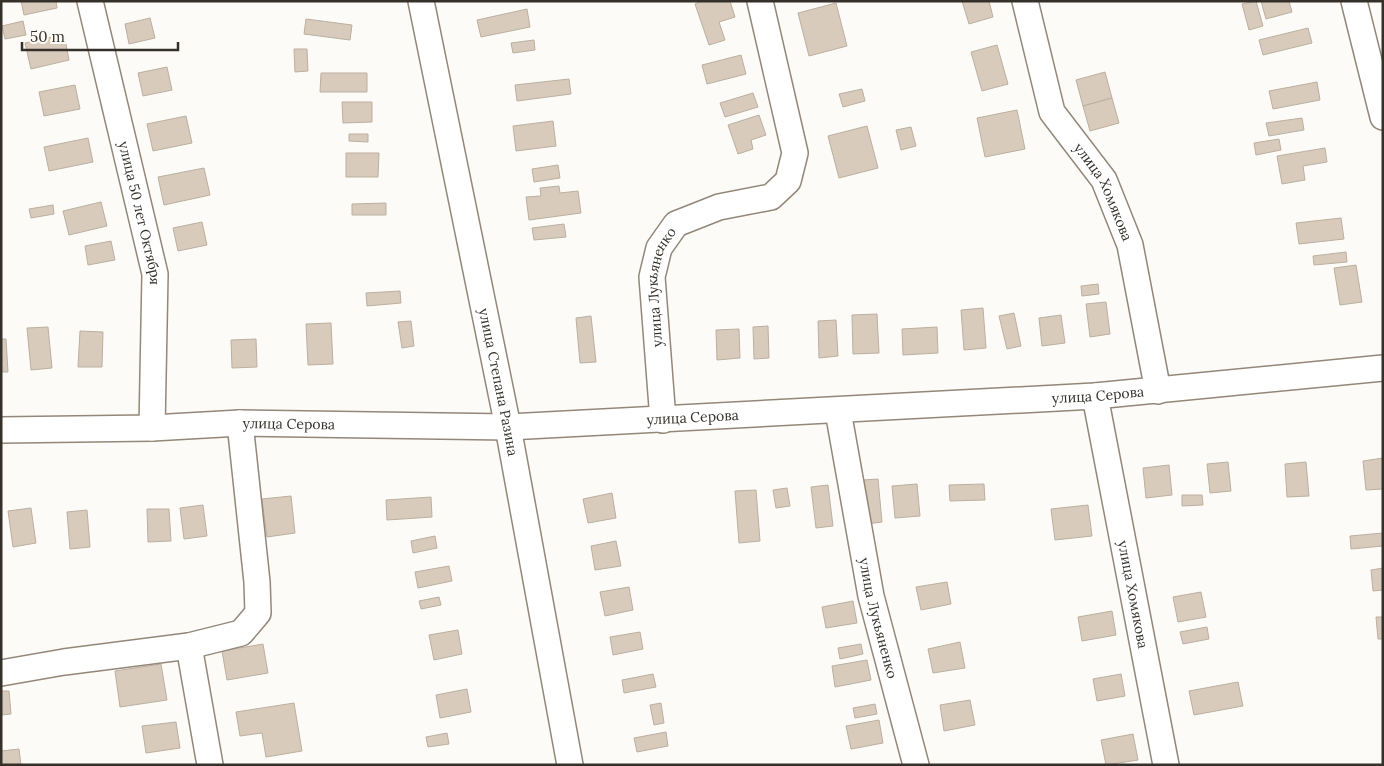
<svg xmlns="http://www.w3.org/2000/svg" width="1384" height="766" viewBox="0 0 1384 766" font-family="Lora,serif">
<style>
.building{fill:#d8cbbb;stroke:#bbafa0}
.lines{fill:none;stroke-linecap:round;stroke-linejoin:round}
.minor-casing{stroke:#938779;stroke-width:28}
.minor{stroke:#fff;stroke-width:25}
.labels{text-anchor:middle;stroke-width:4.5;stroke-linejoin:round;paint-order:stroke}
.street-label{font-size:14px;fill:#35302a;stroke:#fdfbf7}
</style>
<rect width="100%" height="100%" fill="#fdfbf7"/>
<!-- building -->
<g class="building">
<path d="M21,1H56L57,8L24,15Z"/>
<path d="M702,1H730L735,17L719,22L725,40L709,45L695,4Z"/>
<path d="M962,1H989L993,17L969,24Z"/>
<path d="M1256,1L1263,26L1249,30L1242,4Z"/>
<path d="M1261,1H1289L1292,12L1266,19Z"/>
<path d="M836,3L847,46L809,56L798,13Z"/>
<path d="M527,9L530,27L481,37L477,20Z"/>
<path d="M150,18L155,38L129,44L125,24Z"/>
<path d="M306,19L352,25L350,40L304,34Z"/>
<path d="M23,21L26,35L5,39L2,26Z"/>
<path d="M1308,28L1312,43L1263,55L1259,40Z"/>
<path d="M64,34L69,60L31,69L25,43Z"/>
<path d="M534,40L535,50L513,53L511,43Z"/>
<path d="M997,45L1008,84L982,91L971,52Z"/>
<path d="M294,49H307L308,71L295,72Z"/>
<path d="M741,55L746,74L707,84L702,65Z"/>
<path d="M167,67L172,90L143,96L138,73Z"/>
<path d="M1105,72L1112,98L1083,106L1076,80Z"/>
<path d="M321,73H367V92H320Z"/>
<path d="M569,79L571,94L517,101L515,85Z"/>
<path d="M1317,82L1320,100L1273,109L1269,91Z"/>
<path d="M75,85L80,109L44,116L39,92Z"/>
<path d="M862,89L865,101L843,107L839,94Z"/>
<path d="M753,93L758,107L725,117L720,103Z"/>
<path d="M1112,98L1119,123L1090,131L1083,106Z"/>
<path d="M342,102H372V122L343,123Z"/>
<path d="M1017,110L1025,149L985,157L977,118Z"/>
<path d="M759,115L766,135L751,140L753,149L738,154L728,125Z"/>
<path d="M186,116L192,143L153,151L147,124Z"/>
<path d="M1302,118L1304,130L1269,136L1266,123Z"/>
<path d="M553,121L556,146L516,151L513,126Z"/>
<path d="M867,126L878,168L839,178L828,136Z"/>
<path d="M911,127L916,146L901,150L896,130Z"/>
<path d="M349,134H368V142L349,141Z"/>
<path d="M88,138L93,162L49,171L44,147Z"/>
<path d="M1279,139L1281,150L1256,155L1254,143Z"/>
<path d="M1325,148L1327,162L1303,166L1305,180L1282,184L1277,156Z"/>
<path d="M346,153H379L378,177H346Z"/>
<path d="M558,165L560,178L534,182L532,169Z"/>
<path d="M204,168L210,195L164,205L158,177Z"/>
<path d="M559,186L560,193L578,191L581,213L529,220L526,197L541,196L540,188Z"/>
<path d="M101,202L107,226L69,235L63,211Z"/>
<path d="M386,203V215H352V204Z"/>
<path d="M53,205L54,214L31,218L29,209Z"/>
<path d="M1341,218L1344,239L1299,244L1296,223Z"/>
<path d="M202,222L207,245L178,251L173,228Z"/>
<path d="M564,224L566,237L534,240L532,228Z"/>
<path d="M111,241L115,260L88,265L85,246Z"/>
<path d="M1346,252L1347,262L1314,265L1313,256Z"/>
<path d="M1356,265L1362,302L1340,305L1334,268Z"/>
<path d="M1098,284L1099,294L1082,296L1081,286Z"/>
<path d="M400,291L401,303L367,306L366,293Z"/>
<path d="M1106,302L1110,334L1090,337L1086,304Z"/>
<path d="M983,308L986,348L964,350L961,310Z"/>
<path d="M1014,313L1021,346L1007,349L999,316Z"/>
<path d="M877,314L879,353L853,354L852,315Z"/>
<path d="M1061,315L1065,343L1042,346L1039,318Z"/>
<path d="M591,316L596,362L580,363L576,318Z"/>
<path d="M836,320L838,356L819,358L818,321Z"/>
<path d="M411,321L414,346L402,348L398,322Z"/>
<path d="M331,323L333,364L308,365L306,324Z"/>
<path d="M768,326L769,358L754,359L753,327Z"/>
<path d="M48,327L52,368L31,370L27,328Z"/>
<path d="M937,327L938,353L903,355L902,329Z"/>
<path d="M739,329L740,358L717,360L716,330Z"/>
<path d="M80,331L103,332L102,367H78Z"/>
<path d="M1,339H6L8,372H1Z"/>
<path d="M256,339L257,367L232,368L231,340Z"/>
<path d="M1383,458V489L1366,490L1363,461Z"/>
<path d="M1228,462L1231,491L1210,493L1207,464Z"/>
<path d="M1306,462L1309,496L1287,497L1285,464Z"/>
<path d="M1169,465L1172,495L1146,498L1143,468Z"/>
<path d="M878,479L882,522L867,524L863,480Z"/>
<path d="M917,484L920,516L895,518L892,486Z"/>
<path d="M984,484L985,500L950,501L949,485Z"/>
<path d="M828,485L833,526L816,528L811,487Z"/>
<path d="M787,488L790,506L776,508L773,490Z"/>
<path d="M756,490L760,541L739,543L735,491Z"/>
<path d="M612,493L616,518L588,523L583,499Z"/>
<path d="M1182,495H1202L1203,505L1182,506Z"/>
<path d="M291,496L295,533L267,537L262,499Z"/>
<path d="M431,497L432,517L387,520L386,500Z"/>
<path d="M203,505L207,536L184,539L180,508Z"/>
<path d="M1088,505L1092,536L1055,540L1051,509Z"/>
<path d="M31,508L36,543L13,547L8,511Z"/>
<path d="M147,509H169L171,541L148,542Z"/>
<path d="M87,510L90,547L70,549L67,512Z"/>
<path d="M1383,533V546L1351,549L1350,536Z"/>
<path d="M435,536L437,548L413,553L411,541Z"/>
<path d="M616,541L621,566L595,570L591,546Z"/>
<path d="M449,566L452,581L418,588L415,572Z"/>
<path d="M1383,568V590L1373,591L1371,570Z"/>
<path d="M947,582L951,604L921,610L916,587Z"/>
<path d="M629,587L633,610L605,616L600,592Z"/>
<path d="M1201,592L1206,617L1178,622L1173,597Z"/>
<path d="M439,597L441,605L421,609L419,601Z"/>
<path d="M853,601L857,623L826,628L822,607Z"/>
<path d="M1112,611L1116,635L1082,641L1078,617Z"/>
<path d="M1376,617H1383V639H1378Z"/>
<path d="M1207,627L1209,639L1183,644L1180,632Z"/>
<path d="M458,630L462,654L434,660L429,635Z"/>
<path d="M640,632L643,649L613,655L610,637Z"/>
<path d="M960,642L965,668L933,673L928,649Z"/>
<path d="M263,644L268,673L227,680L222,651Z"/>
<path d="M861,644L863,654L840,659L838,648Z"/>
<path d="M867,660L871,680L835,687L832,666Z"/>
<path d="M161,664L167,700L120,707L115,671Z"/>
<path d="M653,674L656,687L624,693L622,680Z"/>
<path d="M1121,674L1125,696L1097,701L1093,679Z"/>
<path d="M1238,682L1243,706L1194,715L1189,691Z"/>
<path d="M467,689L471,712L440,718L436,695Z"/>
<path d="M1,691H9L11,714L1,715Z"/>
<path d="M970,700L975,725L944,731L940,705Z"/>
<path d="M294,703L302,751L266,757L262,733L240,736L236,712Z"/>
<path d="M661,703L664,723L654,725L650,705Z"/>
<path d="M875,704L877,714L855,718L853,708Z"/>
<path d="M879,720L883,743L851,749L846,726Z"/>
<path d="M176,722L180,748L146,753L142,726Z"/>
<path d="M666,732L668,746L637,752L634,738Z"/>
<path d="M447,733L449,744L428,747L426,737Z"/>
<path d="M1133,734L1138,760L1106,765L1101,740Z"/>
<path d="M19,749L21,765H1V751Z"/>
</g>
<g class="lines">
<!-- minor casing -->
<g class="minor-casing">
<g id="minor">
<path id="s1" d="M90,1L155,274L152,428"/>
<path id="s2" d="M421,1L508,427L570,765"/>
<path id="s3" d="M1025,1L1052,112L1104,180L1130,245L1158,391"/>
<path d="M1354,1L1383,117"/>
<path id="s4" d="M1095,396L1166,765"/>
<path id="s5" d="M838,411L871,596L916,765"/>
<path id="s6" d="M663,420L652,277L659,248L676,224L719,207L771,197L788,181L795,153L760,1"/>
<path id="s7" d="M1,430L152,428L240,423L508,427L1095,396L1383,368"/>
<path d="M189,646L210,765"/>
<path d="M1,673L64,662L189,646L241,633L258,613L257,582L240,423"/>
</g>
</g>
<!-- minor -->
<use href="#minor" class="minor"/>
</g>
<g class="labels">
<!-- street labels -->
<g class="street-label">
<text dy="5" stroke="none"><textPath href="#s3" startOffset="210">улица Хомякова</textPath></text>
<text dy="5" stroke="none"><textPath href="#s1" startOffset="218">улица 50 лет Октября</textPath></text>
<text dy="5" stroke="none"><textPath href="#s6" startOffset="135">улица Лукьяненко</textPath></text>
<text dy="5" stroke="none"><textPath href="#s2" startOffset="389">улица Степана Разина</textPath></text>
<text dy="5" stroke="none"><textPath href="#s7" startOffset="1098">улица Серова</textPath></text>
<text dy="5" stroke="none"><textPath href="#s7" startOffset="692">улица Серова</textPath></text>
<text dy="5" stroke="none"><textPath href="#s7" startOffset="288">улица Серова</textPath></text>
<text dy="5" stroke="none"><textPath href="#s4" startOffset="202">улица Хомякова</textPath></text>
<text dy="5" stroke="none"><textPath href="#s5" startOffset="211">улица Лукьяненко</textPath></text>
</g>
</g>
<!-- border -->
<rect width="1384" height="766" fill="none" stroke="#35302a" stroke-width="5"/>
<!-- scale -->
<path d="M22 42v8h156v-8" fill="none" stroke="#35302a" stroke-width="2.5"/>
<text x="30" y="42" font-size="15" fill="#35302a" stroke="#fdfbf7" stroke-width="4" paint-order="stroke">50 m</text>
</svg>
